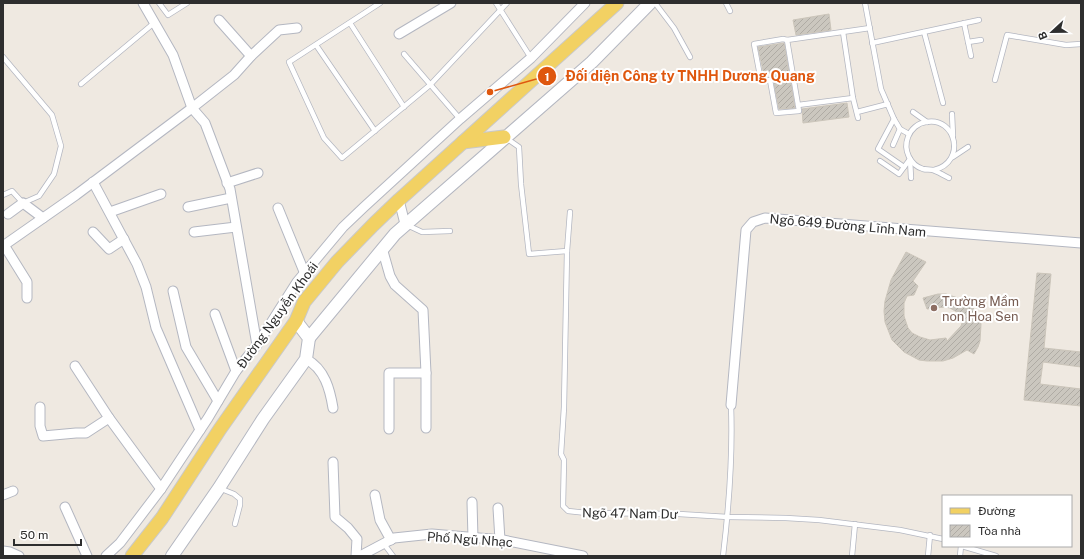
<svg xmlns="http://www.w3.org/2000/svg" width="1084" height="559" viewBox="0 0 1084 559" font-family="'Public Sans',sans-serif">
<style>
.building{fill:url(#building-hatch);stroke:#cbc5ba}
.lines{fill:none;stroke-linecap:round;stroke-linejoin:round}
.lane-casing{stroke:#b4b7c1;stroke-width:6}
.street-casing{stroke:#b4b7c1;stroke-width:11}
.secondary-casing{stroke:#b4b7c1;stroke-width:14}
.primary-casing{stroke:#c9c9c9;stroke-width:15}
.lane{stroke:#fff;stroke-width:4.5}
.street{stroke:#fff;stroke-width:9}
.secondary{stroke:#fff;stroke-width:12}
.primary{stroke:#f2d163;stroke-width:13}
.education-dot{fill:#8d6e63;stroke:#fff;stroke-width:1.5}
.labels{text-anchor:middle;stroke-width:4;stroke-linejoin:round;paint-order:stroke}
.street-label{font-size:13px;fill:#2e2e2e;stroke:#fff}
.education-label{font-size:13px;fill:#785e54;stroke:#fff;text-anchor:start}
.leader{fill:none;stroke:#df570e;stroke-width:1.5}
.callout-dot{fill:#df570e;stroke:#fff;stroke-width:1.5}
.mark-label{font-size:12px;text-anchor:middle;font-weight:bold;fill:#fff}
.callout-label{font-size:14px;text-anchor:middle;font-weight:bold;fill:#df570e;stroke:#fff;stroke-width:4;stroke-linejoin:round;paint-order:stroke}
</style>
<defs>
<pattern id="building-hatch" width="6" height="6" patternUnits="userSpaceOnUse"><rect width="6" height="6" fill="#cbc7bf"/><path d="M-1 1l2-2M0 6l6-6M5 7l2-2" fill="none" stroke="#afaba4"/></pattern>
</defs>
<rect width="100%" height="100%" fill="#efe9e1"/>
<!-- building -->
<g class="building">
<path d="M829,14L831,30L796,35L793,20Z"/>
<path d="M784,43L795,108L779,109L772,73L764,75L758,47Z"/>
<path d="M847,103L849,117L803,123L802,109Z"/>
<path d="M906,252L926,262L913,281L918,286L914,295L907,296L904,303V316L908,328L912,333L920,337L930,340L946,338L947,341L961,326L963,320L957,312L950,308L945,307L927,309L923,298L938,294H946L964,300V299L974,309L981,324L980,341L978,347L974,354L967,350L953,358L943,361H927L919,360L904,352L892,340L885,322L884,311L885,301L891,280Z"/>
<path d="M1037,273L1051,274L1044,348L1081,352V367L1043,362L1040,384L1081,389V406L1024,400Z"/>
</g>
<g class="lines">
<!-- lane casing -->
<g class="lane-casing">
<g id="lane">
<path d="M159,3L168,15L187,3"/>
<path d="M380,3L289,62L324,138L342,158L430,85L507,3"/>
<path d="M496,3L531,58"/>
<path d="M655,3L674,28L690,57"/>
<path d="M726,3L730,11"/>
<path d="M865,3L881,89L894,119L900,129L909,134"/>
<path d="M350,23L404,107"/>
<path d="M964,23L971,56"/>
<path d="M843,32L853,98L858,118"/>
<path d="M924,32L943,103"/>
<path d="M787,40L783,39L754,44L761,81L770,80L776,113L799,111L798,105"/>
<path d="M968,42L981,40"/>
<path d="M872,43L979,20"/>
<path d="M316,45L375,131"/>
<path d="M404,54L460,119"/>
<path d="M3,57L52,115L61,146L54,174L39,196L23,203L12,191L3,195"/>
<path d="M995,80L1007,35L1066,45L1081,44"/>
<path d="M81,84L154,23"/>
<path d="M853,98L798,105L787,40L870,28"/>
<path d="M857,112L888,104"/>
<path d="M913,112L927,122"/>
<path d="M952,114L953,136"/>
<path d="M894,119L878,149L904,167"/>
<path d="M506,138L519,147L521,184L529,254L567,251"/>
<path d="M893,145L900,129"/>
<path d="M953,157L968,147"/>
<path d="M910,159L911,178"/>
<path d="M880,161L899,174L910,159"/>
<path d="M934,170C967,162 956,116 926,122C918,123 911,129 908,137C903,150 910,165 923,169C927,170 932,169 935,171C940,173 945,176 949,178"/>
<path d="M570,212L567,251L564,407L561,454L564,460L563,506L568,511L587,513L679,514L728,517L786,518L819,520L900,530L943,539"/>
<path d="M407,225L422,232L450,231"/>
<path d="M219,488L234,494L240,499V505L235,524"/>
<path d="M384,544L393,556"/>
<path d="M962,546L996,556"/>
<path d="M723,556C729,506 733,456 731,405"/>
<path d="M852,556L855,524"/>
<path d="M928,556L930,535"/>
<path d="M960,556L961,546"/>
</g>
</g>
<!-- street casing -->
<g class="street-casing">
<g id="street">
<path d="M143,3L173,55L192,108L205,123L230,189L257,345"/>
<path d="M219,20L251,56"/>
<path d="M399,34L451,3"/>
<path d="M93,182L137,264L146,287L156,328L200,430"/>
<path d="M227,183L258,173"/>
<path d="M399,200L405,224"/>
<path d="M188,207L231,198"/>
<path d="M278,208L305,274"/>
<path d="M110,212L161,194"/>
<path d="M8,214L23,203L43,218"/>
<path d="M93,232L109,249L124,239"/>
<path d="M194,232L236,227"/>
<path d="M4,245L27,282V298"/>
<path d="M3,246L76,195L192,108L234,75L251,56L279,30L297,28"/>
<path d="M382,248L390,276L395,285L423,310L426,373V428"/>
<path d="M173,291L186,347L218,401"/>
<path d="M215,314L236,371"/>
<path d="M306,359C325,369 330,390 333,408"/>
<path d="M75,366L109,418L161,489"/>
<path d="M731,405L746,230L753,222L765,218L1081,243"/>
<path d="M40,407V426L43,436L76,433H86L109,418"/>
<path d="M389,429V373H426"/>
<path d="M333,462L335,517L348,528L357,539L356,556"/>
<path d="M3,495L13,491"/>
<path d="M375,495L380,520L391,540"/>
<path d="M472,502L473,538"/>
<path d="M65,507L87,556"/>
<path d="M498,508L500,540"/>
<path d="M3,551L10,552L19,556"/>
<path d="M106,556L120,543L161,489L208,418L236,371L257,345L297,282L343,227L364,207L460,119L531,58L585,3"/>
<path d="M360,556L394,538L432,534L503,540L583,556"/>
</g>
</g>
<!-- secondary casing -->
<g class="secondary-casing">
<g id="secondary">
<path d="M309,338L395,234L592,62L650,3"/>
<path d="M172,556L219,488L263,419L306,359L309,338L296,321"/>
</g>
</g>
<!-- primary casing -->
<g class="primary-casing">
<g id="primary">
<path d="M463,142L504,137"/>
<path d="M132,556L162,518L220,429L296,321L304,302L337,262L373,225L399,200L617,3"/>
</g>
</g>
<!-- lane -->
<use href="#lane" class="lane"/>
<!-- street -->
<use href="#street" class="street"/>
<!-- secondary -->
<use href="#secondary" class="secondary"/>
<!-- primary -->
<use href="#primary" class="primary"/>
</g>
<!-- markers -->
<circle class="education-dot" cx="934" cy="308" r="4"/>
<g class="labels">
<!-- street labels -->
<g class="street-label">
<text transform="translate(848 225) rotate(5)" y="5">Ngõ 649 Đường Lĩnh Nam</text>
<text transform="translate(277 315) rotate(-54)" y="5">Đường Nguyễn Khoái</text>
<text transform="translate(630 513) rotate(1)" y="5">Ngõ 47 Nam Dư</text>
<text transform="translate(470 539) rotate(4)" y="5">Phố Ngũ Nhạc</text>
</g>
<!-- education labels -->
<g class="education-label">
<text x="942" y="306">Trường Mầm<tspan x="942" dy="15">non Hoa Sen</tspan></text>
</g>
</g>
<!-- callouts -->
<path class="leader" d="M490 92L547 76"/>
<g class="callout-dot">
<circle cx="490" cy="92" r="4"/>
<circle cx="547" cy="76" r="10"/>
</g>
<g class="mark-label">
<text x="547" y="81">1</text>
</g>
<g class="callout-label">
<text x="690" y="81">Đối diện Công ty TNHH Dương Quang</text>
</g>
<!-- border -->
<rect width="1084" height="559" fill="none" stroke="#2e2e2e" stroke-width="8"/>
<!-- legend -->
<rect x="942" y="495" width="130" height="52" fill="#ffffff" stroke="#ababab"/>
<rect x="950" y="508" width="20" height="6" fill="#f2d163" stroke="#ababab"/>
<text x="978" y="515" font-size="12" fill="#2e2e2e">Đường</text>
<rect x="950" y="525" width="20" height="12" fill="url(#building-hatch)" stroke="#ababab"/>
<text x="978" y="535" font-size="12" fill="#2e2e2e">Tòa nhà</text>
<!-- north arrow -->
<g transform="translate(1052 32) rotate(248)" stroke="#ffffff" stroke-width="3" paint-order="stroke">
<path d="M0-3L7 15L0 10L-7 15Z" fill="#2e2e2e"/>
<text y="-6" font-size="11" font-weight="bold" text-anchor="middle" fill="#2e2e2e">B</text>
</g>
<!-- scale -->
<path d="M14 539v6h67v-6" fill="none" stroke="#2e2e2e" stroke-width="2"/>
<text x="20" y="539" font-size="12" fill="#2e2e2e" stroke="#ffffff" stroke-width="3" paint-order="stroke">50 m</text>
</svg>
